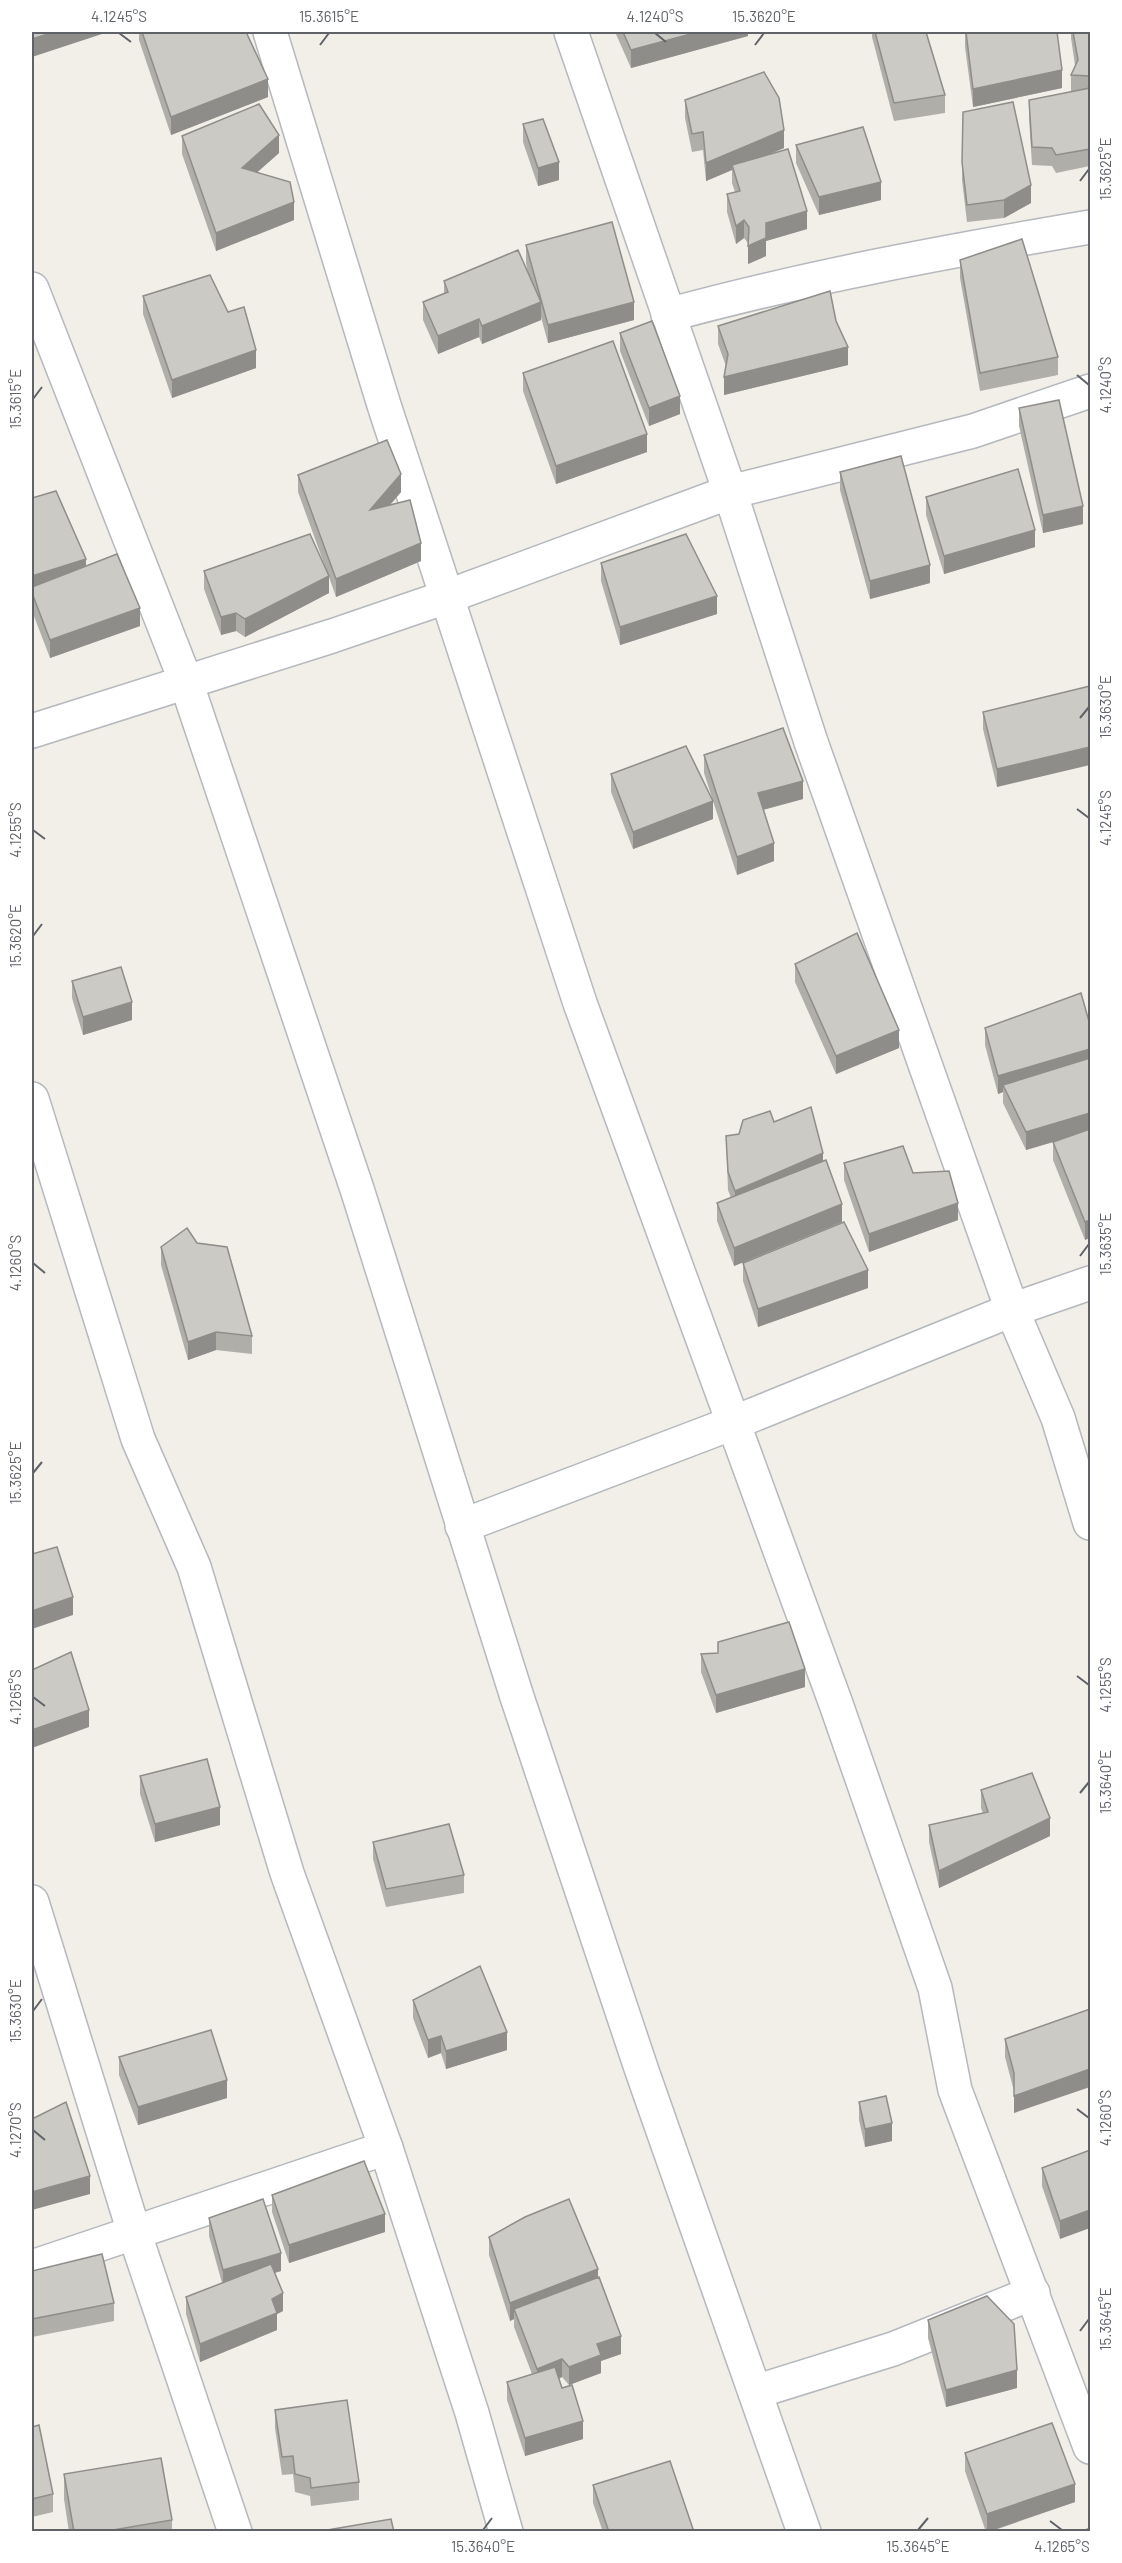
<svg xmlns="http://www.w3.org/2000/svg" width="1122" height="2563" viewBox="0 0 1122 2563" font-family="Barlow,sans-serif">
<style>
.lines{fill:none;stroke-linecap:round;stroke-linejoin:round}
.minor-casing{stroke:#b5b8bc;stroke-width:36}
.minor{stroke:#fff;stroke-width:33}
.wall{fill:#afaea9}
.shaded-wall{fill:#8f8d8a}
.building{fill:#cccac5;stroke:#8f8d8a;stroke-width:1.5}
.ticks{fill:none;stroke:#5f6368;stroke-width:2}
.neatline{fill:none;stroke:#5f6368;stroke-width:2}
.ticks-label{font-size:15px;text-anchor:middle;fill:#5f6368}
</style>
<rect width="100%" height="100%" fill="#f1efe8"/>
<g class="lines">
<!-- minor casing -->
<g class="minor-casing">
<g id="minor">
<path d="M270,32L384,405L580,1003L836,1704L935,1988L955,2090L1090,2447"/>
<path d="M571,32L730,492L811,742L1012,1310L1058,1418L1090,1523"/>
<path d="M32,289L186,682L357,1189L517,1697L642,2071L804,2532"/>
<path d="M668,315C807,277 949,251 1090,227"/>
<path d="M32,731L332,636L446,597L730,492L973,431L1090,391"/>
<path d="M32,1099L138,1439L194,1567L287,1873L386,2148L472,2413L506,2532"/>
<path d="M462,1526L733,1423L1012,1310L1090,1283"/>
<path d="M32,1902L134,2232L235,2532"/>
<path d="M32,2267L386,2148"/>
<path d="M755,2392L893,2349L1033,2293"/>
</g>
</g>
<!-- minor -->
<use href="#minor" class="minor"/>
</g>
<!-- wall -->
<g class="wall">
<path d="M139,32H246L268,97L171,135L139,40Z"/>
<path d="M615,32H748V36L631,68Z"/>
<path d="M872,32H926L945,95V113L894,121L872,37Z"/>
<path d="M965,32L1062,88L973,107L965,47Z"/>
<path d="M1071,32H1090V166L1056,173L1052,166L1032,165L1029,118V100L1071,92V75L1075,65L1071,38Z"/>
<path d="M685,100L784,148L766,156L807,229L766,241V256L748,264V243L744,238L736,244L727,212V194L735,192L732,183V170L706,181L703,150L692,152L685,118Z"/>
<path d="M963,112L1031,203L1004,218L967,222L962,180Z"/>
<path d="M523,124L559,180L538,186L523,142Z"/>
<path d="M182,136L279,153L257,172L294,220L216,251L182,154Z"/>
<path d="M796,145L881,200L819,215L796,163Z"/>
<path d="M526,245L634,320L548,343L541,317V320L482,344L479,337L438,354L423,320V302L444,293V281L528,273L526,263Z"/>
<path d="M960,260L1058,357V375L980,391L960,278Z"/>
<path d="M143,296L228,312L256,368L172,398L143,314Z"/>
<path d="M836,321L848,365L724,395L726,366L718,344V326Z"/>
<path d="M620,333L680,414L649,426L620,351Z"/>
<path d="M523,373L647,452L556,484L523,391Z"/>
<path d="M1019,408L1083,524L1043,533L1019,426Z"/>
<path d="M840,472L930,583L870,599L840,490Z"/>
<path d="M298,475L401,492L390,505L421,561L336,597L329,577V593L245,637L236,631L221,635L204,589V571L326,569L298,492Z"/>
<path d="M926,497L1035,547L944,574L926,515Z"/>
<path d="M32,498L86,566L140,626L50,658L32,611Z"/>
<path d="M601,563L717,614L620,645L601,581Z"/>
<path d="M1090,686L997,787L983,729V712Z"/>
<path d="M704,755L803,799L763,810L774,861L737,875L713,801V819L633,849L611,792V774L713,801L704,773Z"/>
<path d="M795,964L899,1048L836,1074L795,982Z"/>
<path d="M72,981L132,1020L83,1035L72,998Z"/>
<path d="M1090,1025L1085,1240L1053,1160V1142L1026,1150L1003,1103V1092L998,1094L985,1045V1028Z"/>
<path d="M774,1122L823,1161L842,1222L734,1266L717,1221V1203L731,1198L728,1190L726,1136L739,1134Z"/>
<path d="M844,1163L913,1173L958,1220L869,1252L844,1180Z"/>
<path d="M161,1247L252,1336V1354L216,1350L188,1360L161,1265Z"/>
<path d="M743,1263L868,1288L758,1327L743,1281Z"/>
<path d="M718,1642L805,1687L716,1713L701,1672V1654L718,1653Z"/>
<path d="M140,1776L220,1825L155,1842L140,1794Z"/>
<path d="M981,1790L1050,1836L939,1888L929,1842V1825L983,1813L981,1808Z"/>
<path d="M373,1842L464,1875V1893L386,1907L373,1859Z"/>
<path d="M413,2000L507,2050L446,2069L441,2053L428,2058L413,2018Z"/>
<path d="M1090,2009L1014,2113V2091L1005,2057V2039Z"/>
<path d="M119,2057L227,2098L138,2125L119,2075Z"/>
<path d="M859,2102L892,2141L865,2147L859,2120Z"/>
<path d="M1090,2150L1060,2239L1042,2186V2168Z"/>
<path d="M272,2195L385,2232L289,2263L272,2212Z"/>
<path d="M209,2218L281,2271L274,2273L283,2311L277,2314V2330L200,2362L186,2314V2297L222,2283L209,2236Z"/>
<path d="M489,2237L598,2278L621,2354L601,2361V2373L569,2385L562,2377L559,2379L562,2388L583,2439L525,2456L507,2400V2382L532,2374L514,2327V2319L510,2321L489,2255Z"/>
<path d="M32,2271L114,2303V2321L32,2337Z"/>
<path d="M928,2320L1017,2388L946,2407L928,2338Z"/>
<path d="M275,2410L359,2482V2500L311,2506L310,2496L295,2492L293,2474L282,2475L275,2428Z"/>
<path d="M32,2427L53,2494V2512L32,2517Z"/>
<path d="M965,2453L1075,2502L989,2532H986L965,2471Z"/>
<path d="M64,2474L172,2520V2532H69L64,2499Z"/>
<path d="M593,2485L694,2532H603L593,2503Z"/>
</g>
<!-- shaded-wall -->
<g class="shaded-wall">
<path d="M54,32H108L32,57V39Z"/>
<path d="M698,32H748V36L631,68V50Z"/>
<path d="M1062,70V88L973,107V89Z"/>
<path d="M268,79V97L171,135V117Z"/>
<path d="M784,130V148L733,169L732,165V170L706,181V163Z"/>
<path d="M279,135V153L242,186V168Z"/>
<path d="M559,162V180L538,186V168Z"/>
<path d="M881,182V200L819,215V197Z"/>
<path d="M1031,185V203L1004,218V200Z"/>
<path d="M294,202V220L216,251V233Z"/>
<path d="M807,211V229L766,241V256L748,264V246L766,223Z"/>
<path d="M744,220V238L736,244V226Z"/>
<path d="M541,302V320L482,344V326Z"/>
<path d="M634,302V320L548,343V325Z"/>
<path d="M479,319V337L438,354V336Z"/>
<path d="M848,347V365L724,395V377Z"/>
<path d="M256,350V368L172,398V380Z"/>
<path d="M680,396V414L649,426V408Z"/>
<path d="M647,434V452L556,484V466Z"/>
<path d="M401,474V492L370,528V510Z"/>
<path d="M1083,506V524L1043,533V515Z"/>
<path d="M1035,530V547L944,574V556Z"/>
<path d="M421,543V561L336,597V579Z"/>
<path d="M86,559V577L32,594V576Z"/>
<path d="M930,565V583L870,599V581Z"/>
<path d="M329,576V593L245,637V619Z"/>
<path d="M717,596V614L620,645V627Z"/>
<path d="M140,608V626L50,658V640Z"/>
<path d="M236,613V631L221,635V617Z"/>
<path d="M1090,747V765L997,787V769Z"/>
<path d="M803,781V799L758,811V793Z"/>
<path d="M713,801V819L633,849V832Z"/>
<path d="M774,843V861L737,875V857Z"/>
<path d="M132,1002V1020L83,1035V1017Z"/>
<path d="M899,1030V1048L836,1074V1056Z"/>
<path d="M1090,1049V1067L1003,1085V1092L998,1094V1076Z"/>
<path d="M1090,1113V1131L1026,1150V1132Z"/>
<path d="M823,1153V1171L735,1209V1191Z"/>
<path d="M958,1203V1220L869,1252V1234Z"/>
<path d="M842,1204V1222L734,1266V1248Z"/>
<path d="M1090,1220V1238L1085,1240V1222Z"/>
<path d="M868,1270V1288L758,1327V1309Z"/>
<path d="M216,1332V1350L188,1360V1342Z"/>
<path d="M73,1597V1615L32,1629V1611Z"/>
<path d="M805,1669V1687L716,1713V1695Z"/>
<path d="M89,1710V1727L32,1748V1730Z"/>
<path d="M220,1807V1825L155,1842V1824Z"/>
<path d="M1050,1818V1836L939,1888V1871Z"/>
<path d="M507,2032V2050L446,2069V2051Z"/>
<path d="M441,2036V2053L428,2058V2040Z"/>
<path d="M1090,2069V2087L1014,2113V2096Z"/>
<path d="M227,2080V2098L138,2125V2107Z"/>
<path d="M892,2123V2141L865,2147V2129Z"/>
<path d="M90,2176V2194L32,2210V2192Z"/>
<path d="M1090,2210V2228L1060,2239V2221Z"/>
<path d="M385,2214V2232L289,2263V2245Z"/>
<path d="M281,2253V2271L223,2288V2270Z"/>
<path d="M598,2269V2287L514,2309V2319L510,2321V2303Z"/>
<path d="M283,2293V2311L277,2314V2330L200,2362V2344Z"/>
<path d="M621,2336V2354L601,2361V2373L569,2385V2367L597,2344Z"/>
<path d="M562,2359V2377L537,2387V2369Z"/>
<path d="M1017,2370V2388L946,2407V2390Z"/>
<path d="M583,2421V2439L525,2456V2438Z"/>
<path d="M1075,2484V2502L987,2532V2514Z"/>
</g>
<!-- building -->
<g class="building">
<path d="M32,32H54L32,39Z"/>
<path d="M142,32H246L268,79L171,117Z"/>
<path d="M623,32H698L631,50Z"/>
<path d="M875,32H926L945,95L894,103Z"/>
<path d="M966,32H1057L1062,70L973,89Z"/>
<path d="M1073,32H1090V76L1071,75L1078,60Z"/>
<path d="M764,72L779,98L784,130L706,163L703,132L692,134L685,100Z"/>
<path d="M1090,88V149L1056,155L1052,148L1032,147L1029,100Z"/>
<path d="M1013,102L1031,185L1004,200L967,205L962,162L963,112Z"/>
<path d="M259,104L279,135L242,168L290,182L294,202L216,233L182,136Z"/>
<path d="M543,119L559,162L538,168L523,124Z"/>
<path d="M863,127L881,182L819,197L796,145Z"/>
<path d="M788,149L807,211L766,223V238L748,246L749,227L744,220L736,226L727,194L740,191L732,165Z"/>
<path d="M612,222L634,302L548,325L526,245Z"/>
<path d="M1022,239L1058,357L980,373L960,260Z"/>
<path d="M518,250L541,302L482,326L479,319L438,336L423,302L448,292L444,281Z"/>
<path d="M210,275L228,312L244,307L256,350L172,380L143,296Z"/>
<path d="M830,291L836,321L848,347L724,377L728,354L718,326Z"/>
<path d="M652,321L680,396L649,408L620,333Z"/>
<path d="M613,341L647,434L556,466L523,373Z"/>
<path d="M1059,400L1083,506L1043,515L1019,408Z"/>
<path d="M387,440L401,474L370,510L410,500L421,543L336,579L298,475Z"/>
<path d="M901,456L930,565L870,581L840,472Z"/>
<path d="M1018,469L1035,530L944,556L926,497Z"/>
<path d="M56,491L86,559L32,576V498Z"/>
<path d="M310,534L329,576L245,619L236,613L221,617L204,571Z"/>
<path d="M686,534L717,596L620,627L601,563Z"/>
<path d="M117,554L140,608L50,640L32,593V587Z"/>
<path d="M1090,686V747L997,769L983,712Z"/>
<path d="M783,728L803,781L758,793L774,843L737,857L704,755Z"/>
<path d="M686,746L713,801L633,832L611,774Z"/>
<path d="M857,933L899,1030L836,1056L795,964Z"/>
<path d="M121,967L132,1002L83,1017L72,981Z"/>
<path d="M1081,993L1090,1025V1049L998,1076L985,1028Z"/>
<path d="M1090,1058V1113L1026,1132L1003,1085Z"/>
<path d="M811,1107L823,1153L735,1191L728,1172L726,1136L739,1134L743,1120L770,1111L774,1122Z"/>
<path d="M1090,1129V1220L1085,1222L1053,1142Z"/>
<path d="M903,1146L913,1173L949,1171L958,1203L869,1234L844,1163Z"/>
<path d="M826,1160L842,1204L734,1248L717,1203Z"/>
<path d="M844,1222L868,1270L758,1309L743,1263Z"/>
<path d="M187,1228L197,1243L227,1247L252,1336L216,1332L188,1342L161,1247Z"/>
<path d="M57,1547L73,1597L32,1611V1554Z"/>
<path d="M789,1622L805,1669L716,1695L701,1654L718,1653V1642Z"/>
<path d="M71,1652L89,1710L32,1730V1670Z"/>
<path d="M207,1759L220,1807L155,1824L140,1776Z"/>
<path d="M1032,1773L1050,1818L939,1871L929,1825L988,1812L981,1790Z"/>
<path d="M449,1824L464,1875L386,1889L373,1842Z"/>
<path d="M480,1966L507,2032L446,2051L441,2036L428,2040L413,2000Z"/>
<path d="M1090,2009V2069L1014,2096V2073L1005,2039Z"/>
<path d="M211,2030L227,2080L138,2107L119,2057Z"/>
<path d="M886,2096L892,2123L865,2129L859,2102Z"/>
<path d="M66,2102L90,2176L32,2192V2119Z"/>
<path d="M1090,2150V2210L1060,2221L1042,2168Z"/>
<path d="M364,2161L385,2214L289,2245L272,2195Z"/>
<path d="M263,2199L281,2253L223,2270L209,2218Z"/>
<path d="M569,2199L598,2269L510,2303L489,2237L525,2217Z"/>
<path d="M102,2254L114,2303L32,2319V2271Z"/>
<path d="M271,2264L283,2293L272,2299L277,2313L200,2344L186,2297Z"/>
<path d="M599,2277L621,2336L597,2344L601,2355L569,2367L562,2359L537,2369L514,2309Z"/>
<path d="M987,2296L1014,2324L1017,2370L946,2390L928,2320Z"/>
<path d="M555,2367L562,2388L572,2385L583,2421L525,2438L507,2382Z"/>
<path d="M347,2400L359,2482L311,2488L310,2478L295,2474L293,2456L282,2457L275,2410Z"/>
<path d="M1052,2423L1075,2484L987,2514L965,2453Z"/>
<path d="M39,2425L53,2494L32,2499V2427Z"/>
<path d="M161,2458L172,2520L101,2532H74L64,2474Z"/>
<path d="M670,2461L694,2532H609L593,2485Z"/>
<path d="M391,2519L394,2532H322V2531Z"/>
<path d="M1090,2528V2532H1080Z"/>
</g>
<!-- ticks -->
<path class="ticks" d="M119,33L131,42M655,33L666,42M320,45L329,33M755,45L764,33M1080,181L1089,169M1077,375L1089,385M33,399L42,387M1080,718L1089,707M1077,809L1089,818M33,830L45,839M33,936L42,924M1080,1256L1089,1244M33,1263L45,1273M33,1473L42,1462M1077,1676L1089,1685M33,1697L45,1706M1080,1793L1089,1782M33,2011L42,1999M1077,2109L1089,2118M33,2130L45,2140M1080,2331L1089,2319M1050,2521L1062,2530M483,2530L492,2518M918,2530L928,2518"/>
<!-- border -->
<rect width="1122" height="2563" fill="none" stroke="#ffffff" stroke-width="66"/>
<rect x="33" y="33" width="1056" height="2497" class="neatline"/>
<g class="ticks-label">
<text x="119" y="22">4.1245°S</text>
<text x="329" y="22">15.3615°E</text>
<text x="655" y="22">4.1240°S</text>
<text x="764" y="22">15.3620°E</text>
<text transform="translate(1106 169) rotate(-90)" y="5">15.3625°E</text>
<text transform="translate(1106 385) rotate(-90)" y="5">4.1240°S</text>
<text transform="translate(16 399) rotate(-90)" y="5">15.3615°E</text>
<text transform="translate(1106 707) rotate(-90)" y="5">15.3630°E</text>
<text transform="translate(1106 818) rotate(-90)" y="5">4.1245°S</text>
<text transform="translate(16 830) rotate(-90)" y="5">4.1255°S</text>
<text transform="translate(16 936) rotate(-90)" y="5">15.3620°E</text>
<text transform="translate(1106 1244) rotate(-90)" y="5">15.3635°E</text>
<text transform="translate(16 1263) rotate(-90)" y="5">4.1260°S</text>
<text transform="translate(16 1473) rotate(-90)" y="5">15.3625°E</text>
<text transform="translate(1106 1685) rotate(-90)" y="5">4.1255°S</text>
<text transform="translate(16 1697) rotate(-90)" y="5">4.1265°S</text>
<text transform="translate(1106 1782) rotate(-90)" y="5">15.3640°E</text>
<text transform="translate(16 2011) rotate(-90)" y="5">15.3630°E</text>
<text transform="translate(1106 2118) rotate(-90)" y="5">4.1260°S</text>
<text transform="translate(16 2130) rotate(-90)" y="5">4.1270°S</text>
<text transform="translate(1106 2319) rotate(-90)" y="5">15.3645°E</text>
<text x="483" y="2552">15.3640°E</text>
<text x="918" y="2552">15.3645°E</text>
<text x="1062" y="2552">4.1265°S</text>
</g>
</svg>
